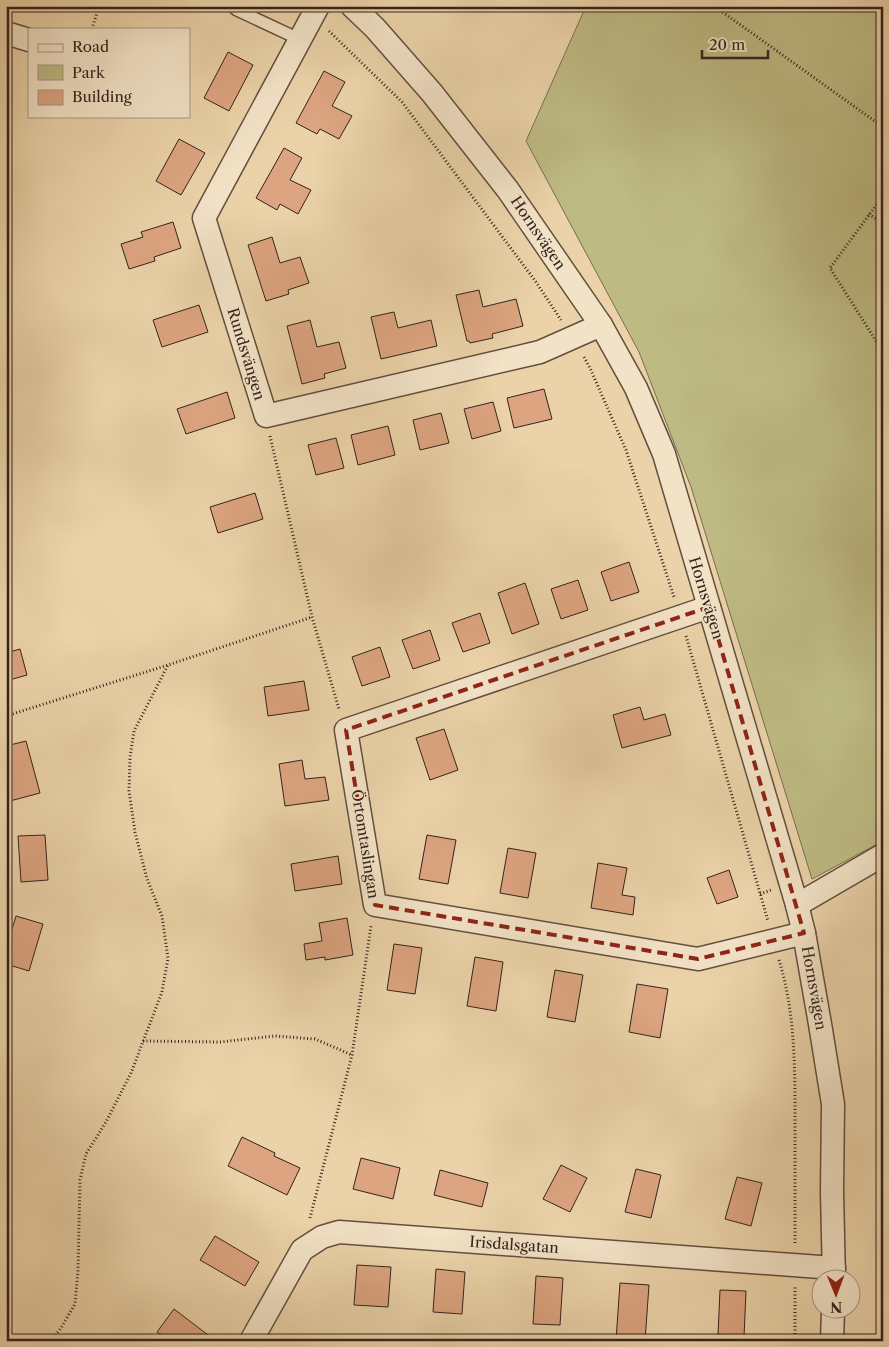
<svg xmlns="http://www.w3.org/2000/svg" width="889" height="1347" viewBox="0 0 889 1347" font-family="'Libre Caslon Text',serif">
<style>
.green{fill:#beba83;stroke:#796e50}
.building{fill:#dca480;stroke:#34231c}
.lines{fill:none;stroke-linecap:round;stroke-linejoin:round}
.service-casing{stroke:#624f3f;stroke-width:14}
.minor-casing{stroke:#624f3f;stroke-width:25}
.path{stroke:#34231c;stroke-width:3;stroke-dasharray:1 2.5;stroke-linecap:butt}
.service{stroke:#f2e2c6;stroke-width:11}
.minor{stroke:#f2e2c6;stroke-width:22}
.marked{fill:none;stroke:#8f2418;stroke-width:4;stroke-dasharray:10 6;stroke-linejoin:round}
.labels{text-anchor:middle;stroke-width:4;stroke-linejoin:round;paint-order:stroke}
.street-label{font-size:15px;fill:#34231c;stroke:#f2e2c6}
</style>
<rect width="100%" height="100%" fill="#ebd2a8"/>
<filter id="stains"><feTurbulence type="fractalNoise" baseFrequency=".004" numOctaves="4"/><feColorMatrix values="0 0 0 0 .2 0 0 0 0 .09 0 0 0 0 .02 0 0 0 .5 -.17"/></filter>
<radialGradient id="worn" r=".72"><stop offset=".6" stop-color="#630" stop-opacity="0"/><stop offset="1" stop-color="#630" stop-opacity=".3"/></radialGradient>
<!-- green -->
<path class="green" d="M586,6H883V824L876,828L883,841L812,879L691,487L639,352L526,141Z"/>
<!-- building -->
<g class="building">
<path d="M228,52L253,65L229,111L204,98Z"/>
<path d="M324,71L345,82L332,106L352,116L339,139L320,129L317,134L296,123Z"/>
<path d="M179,139L205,153L181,195L156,181Z"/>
<path d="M284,148L302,158L290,180L311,190L298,214L280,204L277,210L256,198Z"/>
<path d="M173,222L181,248L154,257L155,261L129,269L121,244L143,237L141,232Z"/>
<path d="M272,237L280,263L300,257L309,283L288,290L289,294L266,301L248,245Z"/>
<path d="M479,290L483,307L516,299L523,326L492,334L493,338L470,343L469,341H467L456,295Z"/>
<path d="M199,305L208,332L162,347L153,320Z"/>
<path d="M394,312L398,328L431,320L437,346L381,359L371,317Z"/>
<path d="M310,320L317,347L339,342L346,368L324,374L325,378L302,384L287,326Z"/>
<path d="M544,389L552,419L514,428L507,398Z"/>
<path d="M227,392L235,418L186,434L177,409Z"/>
<path d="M493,402L501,431L472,439L464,409Z"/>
<path d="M441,413L449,443L420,450L413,420Z"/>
<path d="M388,426L395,455L358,465L351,435Z"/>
<path d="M336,438L344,468L316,475L308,445Z"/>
<path d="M255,493L263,519L218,533L210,507Z"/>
<path d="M629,562L639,592L611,601L601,572Z"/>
<path d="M578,580L588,610L561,619L551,589Z"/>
<path d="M525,583L539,624L512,634L498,593Z"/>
<path d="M480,613L490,643L463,652L452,623Z"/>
<path d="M430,630L440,660L413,669L402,640Z"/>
<path d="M380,647L390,677L362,686L352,657Z"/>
<path d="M20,649L27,675L6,681V653Z"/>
<path d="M304,681L309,710L268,716L264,687Z"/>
<path d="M640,707L644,720L665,714L671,735L622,748L613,715Z"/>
<path d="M444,729L458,770L430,780L416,738Z"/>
<path d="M26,741L40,793L10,801L6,786V746Z"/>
<path d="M302,760L305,779L325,777L329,800L285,806L279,764Z"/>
<path d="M45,835L48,880L21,882L18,836Z"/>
<path d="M427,835L456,840L448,884L419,879Z"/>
<path d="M508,848L536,853L528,898L500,893Z"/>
<path d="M338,856L342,884L295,891L291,864Z"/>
<path d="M598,863L627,868L622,895L635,897L633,915L591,908Z"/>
<path d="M729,870L738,897L717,904L707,878Z"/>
<path d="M16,916L43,924L29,971L6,964V949Z"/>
<path d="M347,918L353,955L325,960V957L306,960L304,944L322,941L319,923Z"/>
<path d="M394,944L422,948L415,994L387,990Z"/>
<path d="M475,957L503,962L496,1011L467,1006Z"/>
<path d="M555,970L583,975L575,1022L547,1017Z"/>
<path d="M637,984L668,989L660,1038L629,1032Z"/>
<path d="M242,1137L275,1153L274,1156L300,1168L287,1195L228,1166Z"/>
<path d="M361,1158L400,1168L393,1199L353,1189Z"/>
<path d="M561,1165L587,1178L570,1212L543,1199Z"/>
<path d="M636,1169L661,1175L651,1218L625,1212Z"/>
<path d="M440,1170L488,1183L482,1207L434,1195Z"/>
<path d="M737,1177L762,1183L751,1226L725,1219Z"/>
<path d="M215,1236L259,1262L245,1286L200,1260Z"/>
<path d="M357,1265L391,1267L388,1307L354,1305Z"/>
<path d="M436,1269L465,1272L462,1314L433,1312Z"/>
<path d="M536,1276L563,1278L560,1325L533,1324Z"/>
<path d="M620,1283L649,1285L645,1341L616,1340Z"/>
<path d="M720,1290L746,1291L744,1337L718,1335Z"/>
<path d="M174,1309L212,1338L210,1341H169L157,1332Z"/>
</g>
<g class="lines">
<!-- service casing -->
<g class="service-casing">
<path id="service" d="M232,6L237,10L299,39"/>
</g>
<!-- minor casing -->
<g class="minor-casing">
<g id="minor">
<path d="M318,6L204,218L266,416L540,352L601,325"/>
<path d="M352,6L375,28L432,93L508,190L601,325L636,388L664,454L797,905L804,933L820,1024L833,1104L832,1192L834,1280"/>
<path d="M6,33L29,40"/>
<path d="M709,607L346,730L375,905L698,959L804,933"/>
<path d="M797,905L883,855"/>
<path d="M251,1341L302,1250L322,1237L339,1232L834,1268"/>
<path d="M832,1341L833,1310"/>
</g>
</g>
<!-- path -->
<g class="path">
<path d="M714,6L883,127"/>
<path d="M92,29L99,6"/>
<path d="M329,31L402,102L536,282L561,320"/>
<path d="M883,196L830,268L883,352"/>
<path d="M869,214L883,224"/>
<path d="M584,357L590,368L626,450L674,597"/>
<path d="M270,436L312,617L339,709"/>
<path d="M686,636L768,921"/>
<path d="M6,716L168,665L312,617"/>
<path d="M760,894L771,890"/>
<path d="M779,960C795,1012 795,1066 795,1120C795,1161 795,1202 795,1243"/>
<path d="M143,1041L220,1042L275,1036L315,1039L352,1055"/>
<path d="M310,1218L352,1055L371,926"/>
<path d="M51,1341L61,1328L75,1304L78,1270L80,1180L86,1154L106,1122L131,1073L162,992L168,958L162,916L147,879L135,832L129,791L130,757L134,731L168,665"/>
<path d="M795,1341V1286"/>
</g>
<!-- service -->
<use href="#service" class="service"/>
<!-- minor -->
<use href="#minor" class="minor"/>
</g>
<!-- marked area -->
<path class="marked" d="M709,607L804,933L698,959L375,905L346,730Z"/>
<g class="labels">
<!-- street labels -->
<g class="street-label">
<text transform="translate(538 233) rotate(56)" y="5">Hornsvägen</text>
<text transform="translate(246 354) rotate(73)" y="5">Rundsvängen</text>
<text transform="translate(706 598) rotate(73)" y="5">Hornsvägen</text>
<text transform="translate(365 844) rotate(81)" y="5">Örtomtaslingan</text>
<text transform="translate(814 988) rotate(80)" y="5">Hornsvägen</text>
<text transform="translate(514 1245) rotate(4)" y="5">Irisdalsgatan</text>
</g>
</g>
<!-- margin -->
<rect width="889" height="1347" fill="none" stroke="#ebd2a8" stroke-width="25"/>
<rect x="8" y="8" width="874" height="1332" fill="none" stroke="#34231c" stroke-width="2.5"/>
<rect x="12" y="12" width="864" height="1322" fill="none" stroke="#34231c"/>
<!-- legend -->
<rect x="28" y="28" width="162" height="90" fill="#f2e2c6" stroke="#a69682"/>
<rect x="38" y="44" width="25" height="8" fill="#f2e2c6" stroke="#a69682"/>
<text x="72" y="52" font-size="15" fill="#34231c">Road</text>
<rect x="38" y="65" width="25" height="15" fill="#beba83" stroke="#a69682"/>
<text x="72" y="78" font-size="15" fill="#34231c">Park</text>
<rect x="38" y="90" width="25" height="15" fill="#dca480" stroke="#a69682"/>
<text x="72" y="102" font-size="15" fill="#34231c">Building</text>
<!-- north arrow -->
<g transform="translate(836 1294) rotate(179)"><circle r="24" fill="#f2e2c6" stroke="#a69682"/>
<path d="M0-4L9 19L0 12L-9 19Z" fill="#8f2418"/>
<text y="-8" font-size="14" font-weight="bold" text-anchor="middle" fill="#34231c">N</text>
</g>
<!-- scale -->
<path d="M702 50v8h66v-8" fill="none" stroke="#34231c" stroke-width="2.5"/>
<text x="709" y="50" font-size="15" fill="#34231c" stroke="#f2e2c6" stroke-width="4" paint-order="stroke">20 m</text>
<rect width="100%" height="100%" filter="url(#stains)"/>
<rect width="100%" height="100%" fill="url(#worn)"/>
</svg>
